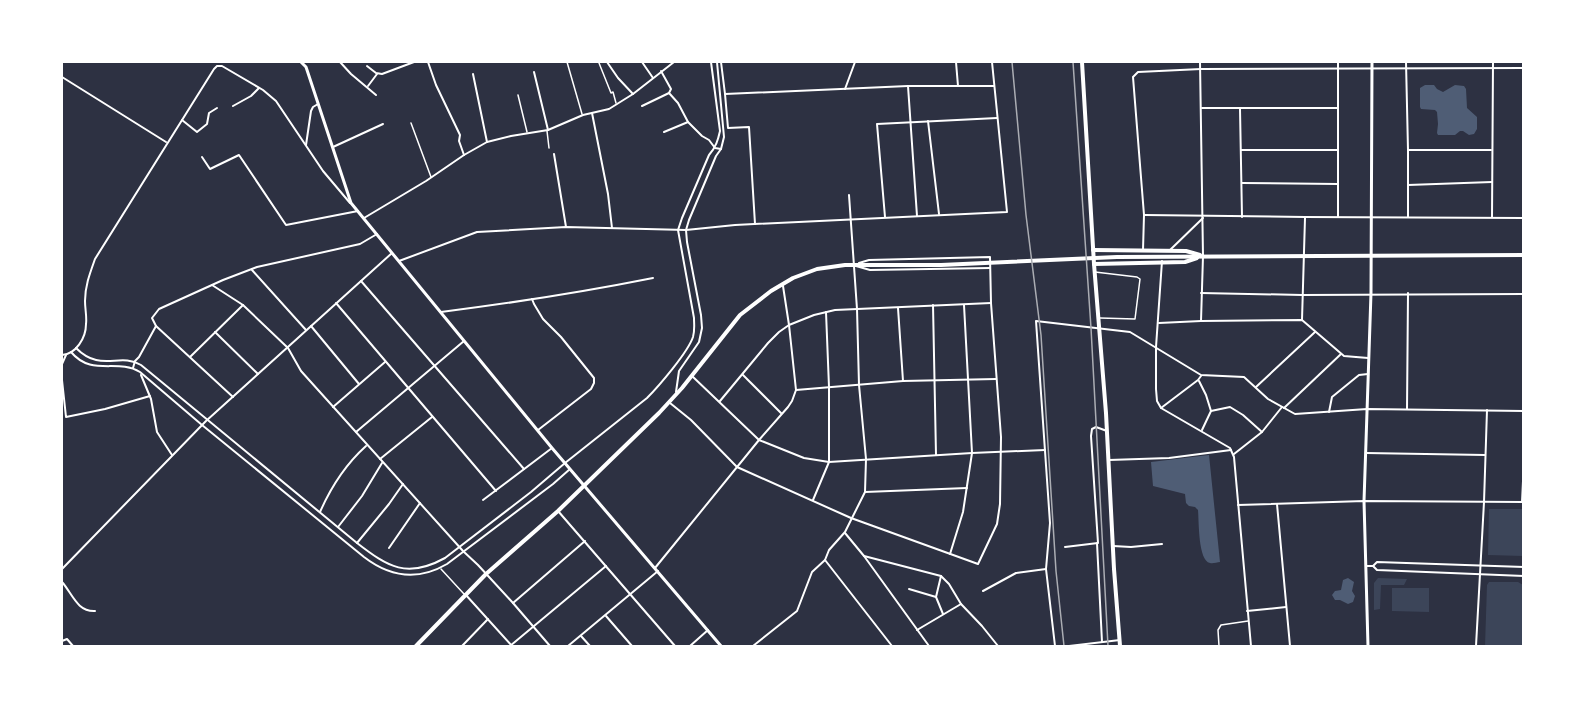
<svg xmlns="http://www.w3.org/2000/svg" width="1585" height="708" viewBox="0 0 1585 708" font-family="Signika,sans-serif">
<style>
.green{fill:#3c4559}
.water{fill:#4f5d75}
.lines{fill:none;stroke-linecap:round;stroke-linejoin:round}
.service{stroke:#fff;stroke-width:1.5}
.minor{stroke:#fff;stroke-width:2}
.tertiary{stroke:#fff;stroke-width:3}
.secondary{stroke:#fff;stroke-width:4}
.primary{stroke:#fff;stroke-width:4}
.rail{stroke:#abadb3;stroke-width:1.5}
</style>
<rect width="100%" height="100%" fill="#2d3142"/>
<!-- green -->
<g class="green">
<path d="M1489,509H1523V556L1488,555Z"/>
<path d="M1378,578L1407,579L1404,585H1381L1380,609L1374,610V583Z"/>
<path d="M1489,582H1518L1523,585V646H1485L1487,585Z"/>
<path d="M1392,588H1429V612L1392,611Z"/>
</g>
<!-- water -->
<g class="water">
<path d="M1425,85H1434L1437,89L1443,92L1455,85L1464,86L1466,89L1467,108L1477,117V129L1474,134L1469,135L1463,131H1460L1455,135H1438L1437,133L1438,124L1437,112L1435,110L1421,109L1420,107V88Z"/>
<path d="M1209,455L1220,562C1217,562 1213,564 1210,563C1198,561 1199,521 1198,510L1195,507L1189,506L1186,503L1185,494L1153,486L1151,462Z"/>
<path d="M1348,578L1354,582L1352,591L1355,596L1353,602L1348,604L1340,600H1335L1332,595L1335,591L1341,590L1343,580Z"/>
</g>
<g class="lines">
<!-- service -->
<g class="service">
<path d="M567,62L582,114"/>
<path d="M599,63L611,93L613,92L616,103"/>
<path d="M518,95L527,132"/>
<path d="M411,123L431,177"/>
<path d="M547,131L549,148"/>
<path d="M1095,272L1137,277L1140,279L1135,319L1100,318"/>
<path d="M441,569L464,594"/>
<path d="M1219,646L1218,630L1221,625L1248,621"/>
</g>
<!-- minor -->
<g class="minor">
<path d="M340,62L351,74L376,95"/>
<path d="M428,62L436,85L460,135L459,141L464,155"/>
<path d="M607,62L618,78L633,94"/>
<path d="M642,62L653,78"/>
<path d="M721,62L725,94L908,86"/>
<path d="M956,62L958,86"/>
<path d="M1200,62L1203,256L1201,321"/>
<path d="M1338,62V217"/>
<path d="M1406,62L1408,150V217"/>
<path d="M367,66L376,73L382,74L414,62"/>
<path d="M661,71L671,89L669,93L678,103L688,122L702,136L709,140L715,148L721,149"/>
<path d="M534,72L548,130"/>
<path d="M473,74L487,142"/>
<path d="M62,77L166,142"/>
<path d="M368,86L377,74"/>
<path d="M845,89L855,62"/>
<path d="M725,94L728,128L749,127L755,224"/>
<path d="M233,106L251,96L259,88"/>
<path d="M642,106L669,93"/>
<path d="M1202,108H1338"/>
<path d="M1240,109L1242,217"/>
<path d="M592,113L608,194L612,228"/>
<path d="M182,120L197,132L207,124L209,113L217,108"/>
<path d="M928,121L939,214"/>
<path d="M664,132L688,122"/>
<path d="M306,145L311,111L313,107L318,104"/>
<path d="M333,147L383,124"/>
<path d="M1241,150H1337"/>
<path d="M1408,150H1491"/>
<path d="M554,154L566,227"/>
<path d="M202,157L210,169L239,155L286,225L358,211"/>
<path d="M1242,183L1338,184"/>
<path d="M1408,185L1492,182"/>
<path d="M1145,215L1305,217L1524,218"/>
<path d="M917,216L908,86H994"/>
<path d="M885,217L877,124L997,118"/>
<path d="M1492,217L1493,62"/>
<path d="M364,218L426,181L464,155L487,142L511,136L548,130L583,115L609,109L633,94L674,62"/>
<path d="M1143,250L1144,215L1133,77L1138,72L1201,69L1524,68"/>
<path d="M1170,250L1203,218"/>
<path d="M399,261L477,232L566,227L686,230L735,225L1007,212L992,62"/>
<path d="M1162,261L1156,347V389L1157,401L1161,408L1230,448L1234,457L1251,646"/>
<path d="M856,266L870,270L990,268"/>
<path d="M252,270L306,330"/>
<path d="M361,281L524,469"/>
<path d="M212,285L243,305L288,348L301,371L463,551L478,565L513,603L550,646"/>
<path d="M783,286L789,325L796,390"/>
<path d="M1201,293L1302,295L1524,294"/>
<path d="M532,299L534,304L543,319L561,337L594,378V383L591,389L538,430"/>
<path d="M336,303L496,491"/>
<path d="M933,305L936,455"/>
<path d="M898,308L903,381"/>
<path d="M441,312C512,303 583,292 653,278"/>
<path d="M1302,320L1305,218"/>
<path d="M1159,323L1201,321L1302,320L1344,356L1368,358"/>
<path d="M156,326L233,397"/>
<path d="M311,326L359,384"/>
<path d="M215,332L258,374"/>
<path d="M76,348C101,373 119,352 141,365L357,543C388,567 407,579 445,558L531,492L565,463L647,398C659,386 688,352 693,337C695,330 694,324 694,318L678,230L682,218L709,155C716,147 718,140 720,131L711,62"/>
<path d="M71,352C92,377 117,358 140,372L202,425L364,557C390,577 418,581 447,564L553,484L570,469"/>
<path d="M62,355C76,354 86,338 86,324C87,317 85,309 85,301C85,286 90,273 95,259L214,69L217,66H222L263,90L276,101L323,171L350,203"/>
<path d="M190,357L243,305"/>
<path d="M62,364L66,355"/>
<path d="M133,368L135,361L139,357L156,326L152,318L159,309L223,280L257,267L360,244L377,234"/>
<path d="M141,375L151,399L157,432L172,455"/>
<path d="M743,375L781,413"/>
<path d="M692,376L759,440L804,458L829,462L972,453L1045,450"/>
<path d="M62,380L66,417L105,409L150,396"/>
<path d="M1199,381L1206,395L1211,411"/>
<path d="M1256,387L1315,332"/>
<path d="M676,392L679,371L699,342L702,328L701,315L687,242L686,230L689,220L716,156L721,149L724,137L717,62"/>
<path d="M720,401L768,343L779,332L789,325L814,315L835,310L991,303"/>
<path d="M670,403L691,420L737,467L851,518L978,564L997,524L1000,504L1001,437L991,303L990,257L869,260L859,263"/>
<path d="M333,407L385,362"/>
<path d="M1161,408L1198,380L1201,376"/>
<path d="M1284,408L1341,354"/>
<path d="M1407,409L1408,293"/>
<path d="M1329,412L1332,397L1359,375L1368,374"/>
<path d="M1202,430L1211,411L1230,407L1243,415L1262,432L1234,454"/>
<path d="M356,432L464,341"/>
<path d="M1262,432L1282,407"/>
<path d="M1366,453L1485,455"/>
<path d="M380,459L432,417"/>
<path d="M1109,460L1169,458L1231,450"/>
<path d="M865,492L967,488"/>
<path d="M483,500L552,448"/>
<path d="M813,500L829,462V387L826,312"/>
<path d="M1522,502L1524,460"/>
<path d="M1277,504L1290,646"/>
<path d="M1238,505L1364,501L1524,502"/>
<path d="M558,511L675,646"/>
<path d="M320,512C331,487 346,464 366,446"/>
<path d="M338,527L362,496L382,463"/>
<path d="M845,533L864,556L929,646"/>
<path d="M357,543L389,504L403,484"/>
<path d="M1097,543L1102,642"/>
<path d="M1113,546L1131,547L1162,544"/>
<path d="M1065,547L1098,543L1091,436L1092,429L1096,427L1107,431"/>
<path d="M389,548L420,503"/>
<path d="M950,554L963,512L972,453L964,305"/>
<path d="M864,556L941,576L949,584L961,604L982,626L998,646"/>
<path d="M825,560L892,646"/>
<path d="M1366,566H1373L1377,562L1524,567"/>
<path d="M1373,566L1377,570L1524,576"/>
<path d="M655,568L759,440L788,407L792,401L796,390L903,381L996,379"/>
<path d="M62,569L206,421L392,253"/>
<path d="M941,576L936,597L943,614"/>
<path d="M62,582C72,593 77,612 95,611"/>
<path d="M909,589L936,597"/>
<path d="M983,591L1016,573L1046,569"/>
<path d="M465,594L512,646"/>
<path d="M513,603L585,541"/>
<path d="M1247,611L1286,607"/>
<path d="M606,616L632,646"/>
<path d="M917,630L961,604"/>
<path d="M581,636L590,646"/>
<path d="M62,641L67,639L73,646"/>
<path d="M462,646L488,619"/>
<path d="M510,646L606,566"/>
<path d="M568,646L658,571"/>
<path d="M690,646L708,630"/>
<path d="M753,646L797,611L812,572L825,560L829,550L845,532L865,492L866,459L859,385L857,309L849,195"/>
<path d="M1055,646L1046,569L1050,523L1036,321L1130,332L1201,375L1244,377L1268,399L1295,414L1367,409L1524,411"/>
<path d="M1069,646L1120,640"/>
<path d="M1476,646L1484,502L1487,410"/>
</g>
<!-- tertiary -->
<g class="tertiary">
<path d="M301,62L306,67L308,73L351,203L552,448L721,646"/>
<path d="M1368,646L1364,501L1371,293L1372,62"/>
</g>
<!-- secondary -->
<g class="secondary">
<path d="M1093,250L1186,251L1200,255"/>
<path d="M1094,264L1185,262L1197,258"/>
<path d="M416,646L486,574L558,511L659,413L682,388L740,315L771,291L793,278L817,269L845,265H941L1117,257L1524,255"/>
</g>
<!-- primary -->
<path class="primary" d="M1082,62L1094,264L1106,413L1114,569L1120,646"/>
<!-- rail -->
<g class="rail">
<path d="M1012,62L1026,215L1041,335L1056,571L1064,646"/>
<path d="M1073,62L1091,328L1108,646"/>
</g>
</g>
<!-- border -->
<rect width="1585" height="708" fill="none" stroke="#ffffff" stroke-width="126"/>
</svg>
